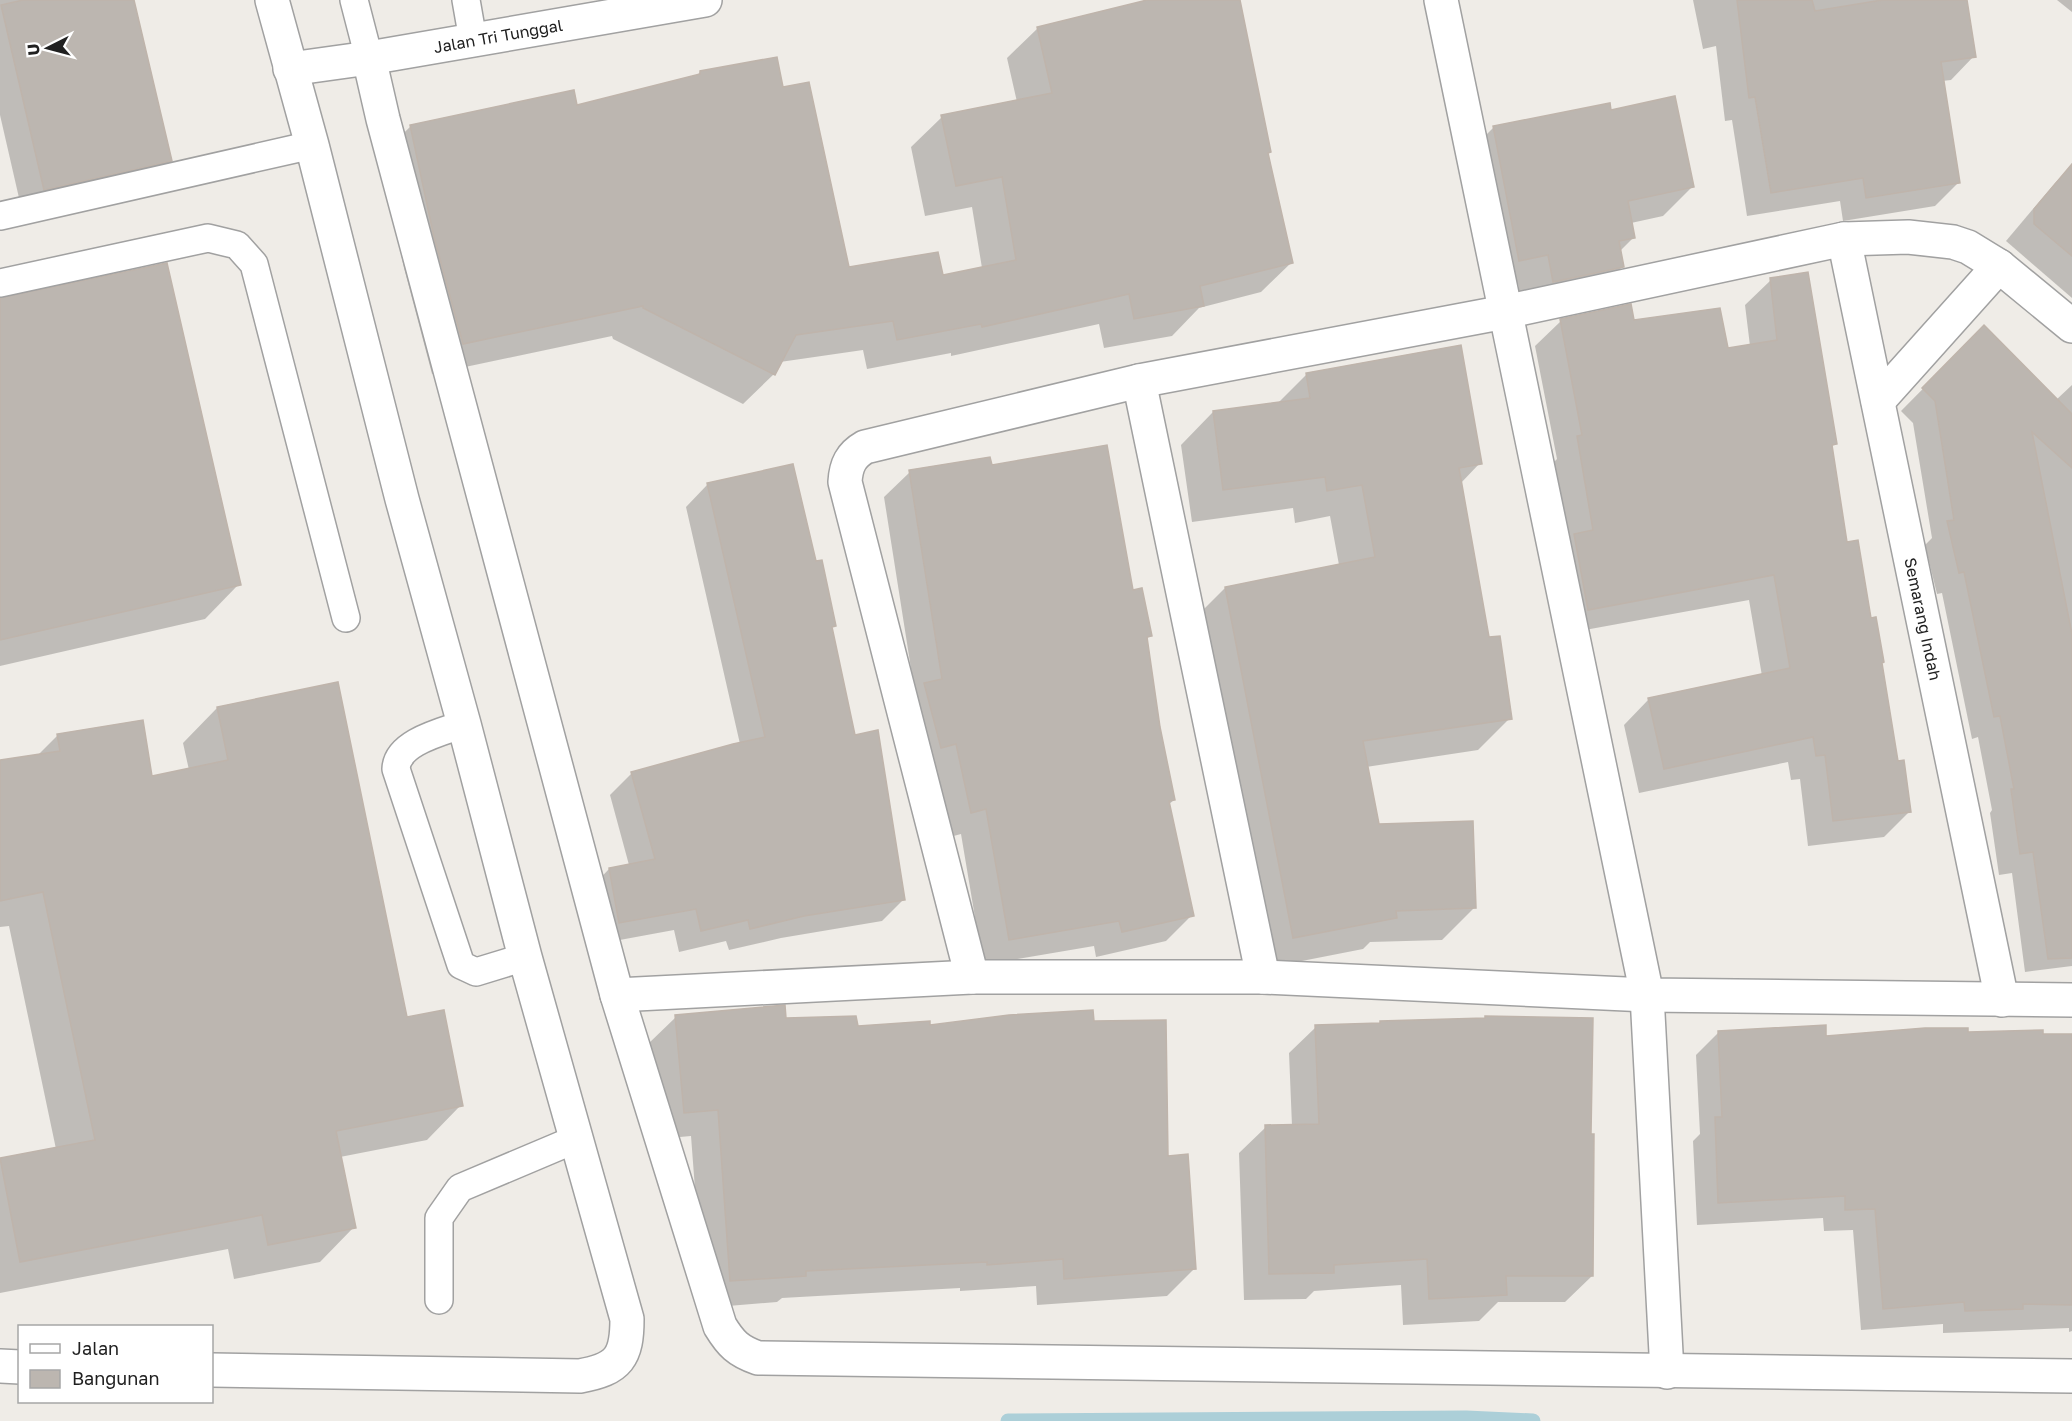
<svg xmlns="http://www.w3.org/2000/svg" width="2072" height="1421" viewBox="0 0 2072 1421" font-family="'Golos Text',sans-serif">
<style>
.shadow{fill:#0003}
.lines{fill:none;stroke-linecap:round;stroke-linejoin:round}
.stream{stroke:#accfd8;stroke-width:15}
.building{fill:#bcb6b0;stroke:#bfb4ab;stroke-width:1.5}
.lane-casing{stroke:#a1a1a1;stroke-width:30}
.street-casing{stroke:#a1a1a1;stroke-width:36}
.lane{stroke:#fff;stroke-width:27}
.street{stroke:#fff;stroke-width:33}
.labels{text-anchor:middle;stroke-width:4.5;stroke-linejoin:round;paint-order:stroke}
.street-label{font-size:16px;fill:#202020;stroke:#fff}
</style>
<rect width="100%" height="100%" fill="#efece7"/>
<!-- shadow -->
<g class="shadow">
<path d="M0,0H133L171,160L149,182L22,211L0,115Z"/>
<path d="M1159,0H1239L1270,152L1267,155L1292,262L1261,292L1199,308L1172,336L1104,348L1099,324L951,356V353L867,369L863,350L780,362L774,374L743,404L613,339L612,336L432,374L404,268L380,156L411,126L576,107L696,77L700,72L782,89L848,269L941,277L982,268L972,207L925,216L911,147L942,117L1017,102L1007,58L1038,28Z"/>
<path d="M1693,0H1965L1974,56L1951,80L1942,81L1959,182L1935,206L1843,221L1840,201L1747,216L1732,120L1725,121L1716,46L1703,49Z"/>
<path d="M2057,0H2072V12Z"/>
<path d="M1610,111L1693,186L1663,216L1631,223L1634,237L1619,252L1622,267L1592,297L1523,312L1518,284L1490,290L1464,157L1494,127Z"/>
<path d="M2072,166V298L2006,241L2055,183Z"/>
<path d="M1771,280L1835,444L1831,447L1846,544L1870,620L1880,664L1897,763L1909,812L1884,837L1808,846L1800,779L1791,780L1788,762L1639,793L1624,725L1649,699L1762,676L1749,600L1563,634L1553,463L1557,459L1535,346L1561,321L1632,322L1727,350L1750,346L1745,305Z"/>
<path d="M0,300L239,584L205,619L0,666Z"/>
<path d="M1984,327L2056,400L2072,385V966L2025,972L2012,873L1999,875L1990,813L1992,810L1978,737L1972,739L1942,593L1937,594L1925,545L1932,538L1913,423L1901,411Z"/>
<path d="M1307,374L1480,463L1460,484L1488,639L1510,718L1478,750L1366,767L1378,826L1474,908L1442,940L1370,942L1363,949L1261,969L1193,620L1225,588L1339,565L1330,516L1295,523L1293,508L1192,522L1181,445L1213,412L1277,404Z"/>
<path d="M990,467L1131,592L1150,636L1145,640L1159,727L1174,800L1168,805L1192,915L1166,941L1096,957L1094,946L983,965L961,834L946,838L915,694L884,497L910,472Z"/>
<path d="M707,485L814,563L834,625L831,629L854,736L903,900L882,921L781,938L729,950L726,941L679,952L674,930L598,944L588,891L609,869L629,865L610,795L632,773L740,744L686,507Z"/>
<path d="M217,708L406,1019L461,1105L427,1140L340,1157L354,1227L320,1262L234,1279L228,1249L0,1293V1161L56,1149L9,926L0,927V762L37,756L58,735L150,777L189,770L183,743Z"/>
<path d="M676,1017L785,1020L856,1027L1092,1022L1166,1157L1194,1269L1167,1296L1037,1305L1036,1286L960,1291V1288L782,1298L777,1302L704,1308L691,1136L658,1139L648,1044Z"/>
<path d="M1316,1027L1590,1136L1592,1276L1565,1302H1498L1479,1321L1403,1325L1401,1285L1314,1291L1306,1299L1244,1300L1239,1153L1266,1127L1292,1126L1289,1053Z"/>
<path d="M1719,1032L1825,1037L1966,1033L2042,1035L2072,1034V1331L2069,1332V1328L1943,1333V1324L1861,1330L1853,1230L1824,1231L1823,1218L1697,1225L1693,1141L1700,1134L1696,1055Z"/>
</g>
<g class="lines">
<!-- stream -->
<path class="stream" d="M1008,1421L1466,1418L1533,1421"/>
</g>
<!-- building -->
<g class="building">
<path d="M23,0H134L172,161L44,190L1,5Z"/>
<path d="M1147,0H1240L1271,152L1268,153L1293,263L1200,286L1204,306L1134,319L1129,294L982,327L981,324L897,340L893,321L796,335L775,375L643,308V306L463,344L434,237L410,125L574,90L577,105L700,74V71L777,57L783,87L809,82L849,267L938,252L943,275L1016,260L1002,177L956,186L941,115L1052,93L1037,27Z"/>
<path d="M1737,0H1812L1815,11L1882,0H1967L1976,57L1941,62L1960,183L1866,198L1863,178L1771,193L1755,97L1749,98Z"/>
<path d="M1675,96L1694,187L1628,201L1635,238L1619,241L1624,267L1553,282L1548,255L1519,261L1493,126L1610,103L1611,110Z"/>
<path d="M2072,164V256L2034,224V209Z"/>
<path d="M167,263L241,585L0,640V298Z"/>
<path d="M1808,272L1837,444L1832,445L1847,542L1858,540L1871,618L1876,617L1884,662L1882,663L1898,761L1904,760L1911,812L1833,821L1825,755L1816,756L1813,737L1664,769L1648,698L1790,668L1774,575L1588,610L1574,534L1593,530L1577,436L1582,435L1560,319L1631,304L1634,320L1720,308L1728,348L1777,340L1770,278Z"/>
<path d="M1984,325L2072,414V468L2032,432L2072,634V958L2048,959L2033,852L2020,854L2011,789H2014L2000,716L1994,717L1964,572L1959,573L1947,521L1954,520L1935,401L1922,388Z"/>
<path d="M1461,345L1482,464L1459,468L1489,637L1500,636L1512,719L1363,741L1379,824L1473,821L1476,908L1396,911L1397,918L1293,938L1225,587L1375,557L1362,485L1327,491L1325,477L1223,490L1213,411L1310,398L1306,373Z"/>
<path d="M1107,445L1133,590L1142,588L1152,636L1147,637L1160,727L1175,800L1169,801L1194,916L1122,932L1119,921L1009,940L986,809L971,813L956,744L941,748L924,683L942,679L909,470L990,457L992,465Z"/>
<path d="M793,464L816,561L822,560L836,626L832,627L855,735L878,730L905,900L804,916L750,929L748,920L701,931L696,909L619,923L609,868L655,859L631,772L733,744L765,737L707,483Z"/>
<path d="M338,682L407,1017L444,1010L463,1106L336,1131L356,1228L268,1245L262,1215L20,1262L0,1158L95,1140L43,892L0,901V760L60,751L57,734L143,720L152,776L228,760L217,707Z"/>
<path d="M785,1005L786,1018L856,1016L858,1026L930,1021V1025L1009,1015L1093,1010L1094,1021L1166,1020L1168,1156L1188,1154L1196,1269L1064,1279L1063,1259L987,1265V1262L806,1271V1276L730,1281L718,1110L684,1113L675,1015Z"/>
<path d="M1485,1016L1593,1018L1591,1134H1594L1593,1276H1506L1507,1295L1429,1299L1427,1259L1334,1265V1273L1269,1274L1265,1125L1319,1124L1315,1025L1380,1023V1021L1485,1018Z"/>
<path d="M1826,1025V1036L1925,1028H1968V1032L2043,1030V1034H2072V1305L2023,1304V1309L1965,1311L1964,1302L1883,1309L1875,1209L1845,1210V1196L1718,1203L1715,1117H1722L1718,1031Z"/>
</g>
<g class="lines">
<!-- lane casing -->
<g class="lane-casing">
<g id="lane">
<path d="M354,0L369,58"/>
<path d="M466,0L473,40"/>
<path d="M0,216L312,145"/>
<path d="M0,283L208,238L237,245L254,264L346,618"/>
<path d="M464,724C442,732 397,742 396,769L461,965L476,972L525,957"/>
<path d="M439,1300V1218L460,1188L576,1139"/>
</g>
</g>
<!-- street casing -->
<g class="street-casing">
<g id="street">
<path d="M1441,0L1647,995L1667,1372"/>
<path d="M369,58L383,119L617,995L720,1326C731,1344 738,1351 758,1358L2072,1376"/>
<path d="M290,69L369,58L705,0"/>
<path d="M1844,239L2002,1000"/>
<path d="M1139,381L1263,977"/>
<path d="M1878,401L1999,266"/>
<path d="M972,977L845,482C846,465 851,455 865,447L1139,381L1505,312L1844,239L1908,237L1953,242L1968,247L1999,266L2072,326"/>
<path d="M617,995L972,977H1263L1647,995L2072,1000"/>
<path d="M0,1366L20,1367"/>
<path d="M212,1370L580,1376C619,1369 627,1357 627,1319L525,957L464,724L402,499L312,145L272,0"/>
</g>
</g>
<!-- lane -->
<use href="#lane" class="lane"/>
<!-- street -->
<use href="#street" class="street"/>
</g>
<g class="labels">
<!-- street labels -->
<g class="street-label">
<text transform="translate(498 36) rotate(-10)" y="6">Jalan Tri Tunggal</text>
<text transform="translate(1923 619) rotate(78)" y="6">Semarang Indah</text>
</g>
</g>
<!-- legend -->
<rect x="18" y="1325" width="195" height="78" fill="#ffffff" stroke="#a6a6a6" stroke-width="1.5"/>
<rect x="30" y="1344" width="30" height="9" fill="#ffffff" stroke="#a6a6a6" stroke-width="1.5"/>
<text x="72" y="1355" font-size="18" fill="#202020">Jalan</text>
<rect x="30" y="1370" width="30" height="18" fill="#bcb6b0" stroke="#a6a6a6" stroke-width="1.5"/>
<text x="72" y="1385" font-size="18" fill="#202020">Bangunan</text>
<!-- north arrow -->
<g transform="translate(48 48) rotate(264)" stroke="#ffffff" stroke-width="4.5" paint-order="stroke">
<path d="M0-4.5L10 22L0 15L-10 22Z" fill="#202020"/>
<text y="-9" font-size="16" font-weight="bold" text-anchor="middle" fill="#202020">U</text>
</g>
</svg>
